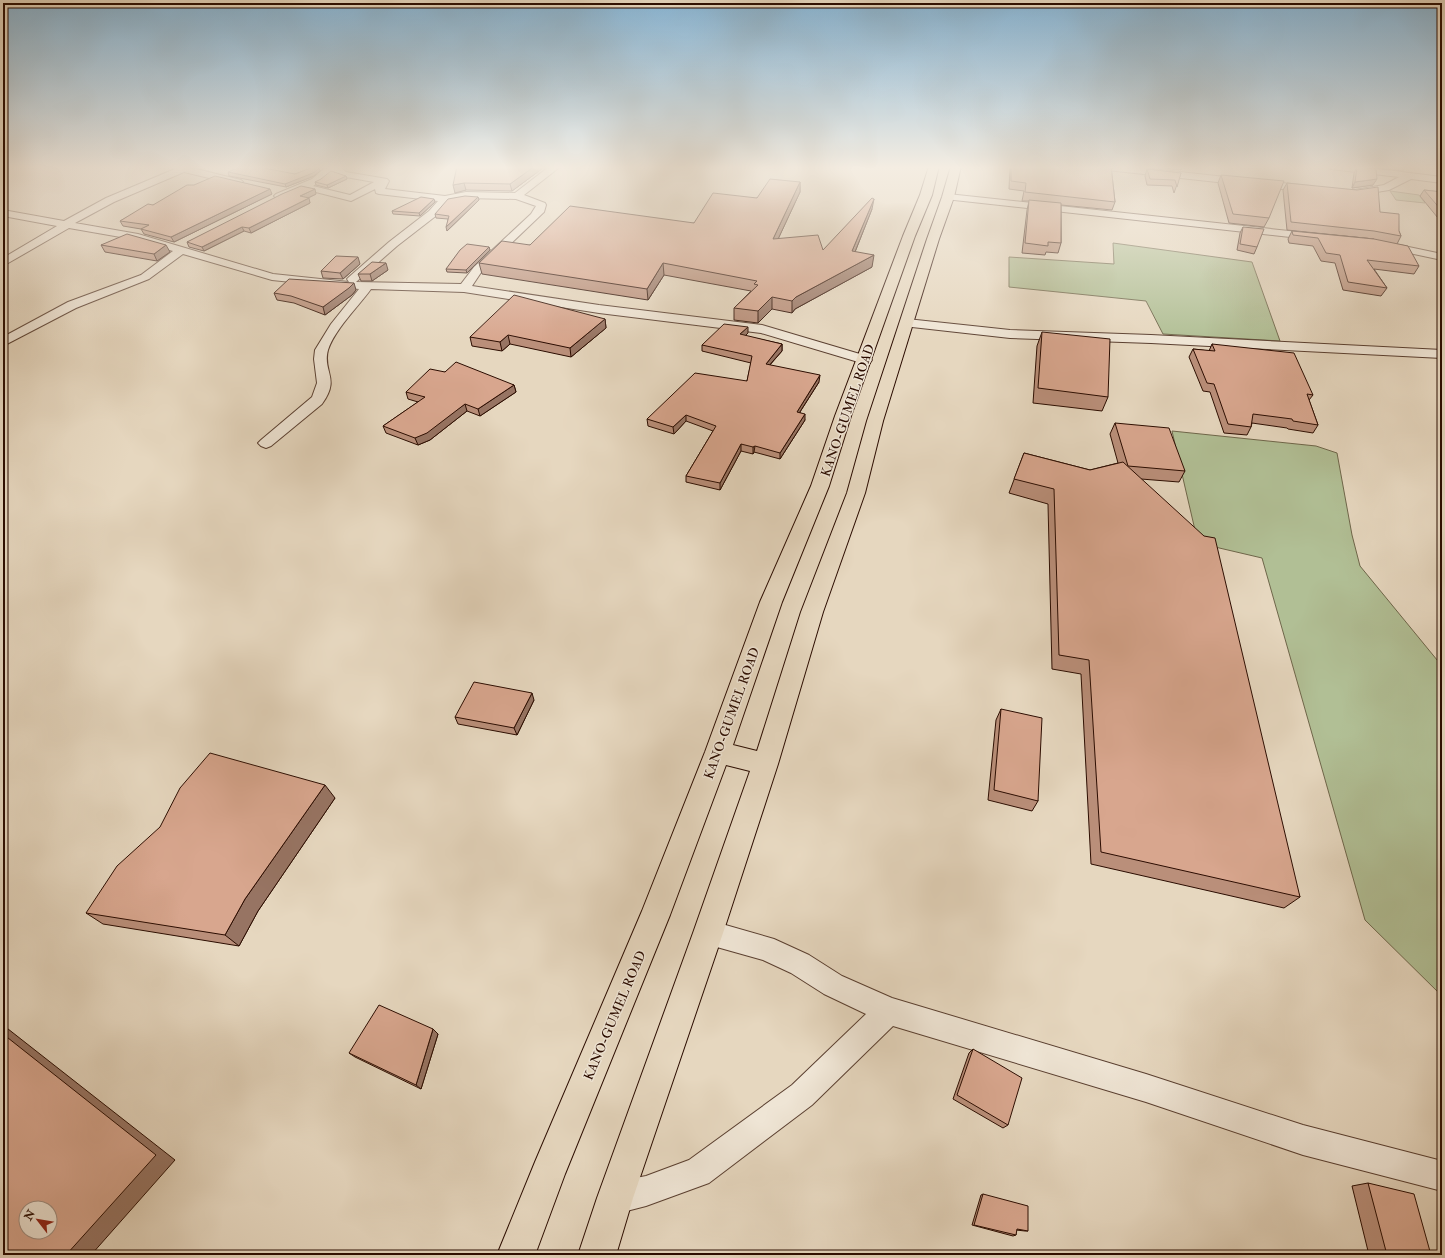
<svg xmlns="http://www.w3.org/2000/svg" width="1445" height="1258" viewBox="0 0 1445 1258" font-family="'IM FELL Double Pica',serif">
<style>
.green{fill:#b1bf95;stroke:#6e664a}
.lines{fill:none;stroke-linecap:round;stroke-linejoin:round}
.minor-casing{stroke:#5a3f30;stroke-width:2}
.primary-casing{stroke:#2b0c00;stroke-width:2}
.minor{fill:#efe5d5;fill-rule:evenodd}
.primary{fill:#e6d7bf;fill-rule:evenodd}
.wall{fill:#ba8f7a;stroke:#2b0c00}
.shaded-wall{fill:#977463;stroke:#2b0c00}
.building{fill:#d8a68e;stroke:#2b0c00;fill-rule:evenodd}
.labels{text-anchor:middle;stroke-width:3;stroke-linejoin:round;paint-order:stroke}
.street-label{font-size:13px;fill:#2b0c00;stroke:#efe5d5}
</style>
<rect width="100%" height="100%" fill="#e6d7bf"/>
<filter id="stains"><feTurbulence type="fractalNoise" baseFrequency=".005" numOctaves="4"/><feColorMatrix values="0 0 0 0 .2 0 0 0 0 .09 0 0 0 0 .02 0 0 0 .5 -.17"/></filter>
<radialGradient id="worn" r=".72"><stop offset=".6" stop-color="#630" stop-opacity="0"/><stop offset="1" stop-color="#630" stop-opacity=".3"/></radialGradient>
<!-- green -->
<g class="green">
<path d="M1390,191L1419,195L1425,203L1396,200Z"/>
<path d="M1113,243L1252,262L1280,341L1163,334L1146,301L1009,287V257L1114,264Z"/>
<path d="M1172,431L1316,446L1337,453L1352,535L1360,566L1442,666V996L1365,920L1262,558L1198,543Z"/>
</g>
<g class="lines">
<!-- minor casing -->
<g class="minor-casing">
<g id="minor">
<path d="M182,166H195L192,168L241,180L243,182L238,185L184,172L114,202L75,223L138,234L273,274L349,282L347,279L349,277L389,242L429,211L438,201L379,194L376,193L375,189L351,201L304,189L279,199L276,198L274,196L276,194L312,179L327,166H339L346,172L387,179L389,181L385,189L445,196L466,192L515,193L550,166H561L524,195L545,203L546,205L544,212L482,271L472,286L599,305L762,325L870,357L872,360L870,363L865,364L761,333L599,313L464,292L371,289C358,307 335,329 328,350C322,372 341,378 322,404L271,446L266,448L261,446L258,443L261,440L312,397L317,383L314,359L315,350L331,324L359,289L272,280L183,254L149,279L76,308L3,346V337L68,302L141,275L173,251L132,239L69,228L3,266V258L57,226L3,216V210L64,221L106,198ZM333,171L340,176L374,182L350,195L313,186L325,179ZM466,198L516,199L536,206L531,214L474,267L461,284L356,282L397,246L437,215L448,201Z"/>
<path d="M1093,166H1124L1310,186L1315,189L1310,192L1098,169Z"/>
<path d="M1326,166H1353L1442,177V183L1411,179L1389,190L1352,196L1349,195L1347,193L1349,191L1384,185L1399,177L1331,169Z"/>
<path d="M948,194L1317,234L1322,237L1317,240L945,199L943,197L945,195Z"/>
<path d="M1385,242L1442,254V260L1381,247L1380,245Z"/>
<path d="M907,319L1010,330L1151,335L1442,350V358L1151,343L1010,338L903,326L901,323L903,320Z"/>
<path d="M708,920L774,939L809,955L842,976L892,998L1146,1074L1303,1125L1442,1161V1191L1303,1155L1146,1102L893,1026L812,1105L709,1183L646,1206L615,1214L604,1209L599,1198L604,1187L615,1182L646,1176L689,1160L792,1085L866,1014L824,994L791,973L763,960L699,942L695,933L699,924Z"/>
</g>
</g>
<!-- primary casing -->
<g class="primary-casing">
<path id="primary" d="M929,166H939L932,195L915,236L851,416L829,486L782,602L733,745L757,751L801,612L847,493L867,421L927,239L942,197L951,166H961L954,197L939,239L883,421L865,493L823,612L778,764L723,933L633,1198L616,1255H578L597,1198L693,933L750,771L726,765L670,915L565,1174L535,1255H497L535,1162L642,911L705,752L760,602L811,486L835,416L903,236L920,195Z"/>
</g>
<!-- minor -->
<use href="#minor" class="minor"/>
<!-- primary -->
<use href="#primary" class="primary"/>
</g>
<!-- wall -->
<g class="wall">
<path d="M449,166H542L543,168L512,191L466,190L455,193L457,168Z"/>
<path d="M1010,166H1111L1115,202L1112,210L1061,205V243L1058,253L1046,252L1045,255L1022,253L1027,210L1029,201H1022L1024,191L1009,189Z"/>
<path d="M1143,166H1183L1181,170Z"/>
<path d="M1358,166H1406L1403,171Z"/>
<path d="M1357,167L1373,185L1352,188L1354,173Z"/>
<path d="M319,168L320,171L314,176L286,187L229,176L228,172L295,174Z"/>
<path d="M1147,169L1181,173L1174,193L1172,186L1147,185L1145,176Z"/>
<path d="M1221,175L1269,218L1264,227L1229,223L1218,183Z"/>
<path d="M346,176L347,179L328,188L316,185L315,182Z"/>
<path d="M800,182V192L778,239L823,250L872,209L855,252L872,267L795,309L792,313L772,309L758,323L734,320V308L751,291L664,275L648,300L482,274L479,263L530,245L694,223L757,198Z"/>
<path d="M1287,183L1380,212L1399,231L1401,236L1397,244L1419,266L1414,274L1374,269L1387,288L1381,296L1343,290L1335,263L1321,261L1313,246L1289,243L1288,239L1292,231L1374,239L1287,230L1283,190Z"/>
<path d="M1424,190L1442,192V223L1420,196Z"/>
<path d="M272,194L174,242L144,234L141,229L123,226L120,221L153,205Z"/>
<path d="M316,194L308,198L310,203L251,233L244,231L204,251L189,247L187,242Z"/>
<path d="M478,197L479,200L447,231L448,219L436,218L435,214Z"/>
<path d="M435,202L420,216L393,214L392,211Z"/>
<path d="M1243,227L1257,247L1254,254L1237,250L1240,233Z"/>
<path d="M101,245L170,252L157,261L105,252Z"/>
<path d="M489,247L490,250L467,273L447,272L446,269Z"/>
<path d="M360,264L343,279L323,278L321,271Z"/>
<path d="M388,270L372,281H361L358,274Z"/>
<path d="M356,290L352,295L325,315L294,303L277,300L274,293Z"/>
<path d="M605,319L606,328L571,357L510,344L502,351L472,346L470,337Z"/>
<path d="M1042,332L1108,397L1102,411L1033,403L1037,346Z"/>
<path d="M748,333L745,336L782,344V351L770,365L819,382L800,412L805,420L780,459L754,452L753,454L741,451L720,490L686,482V476L713,431L686,421L674,434L648,426L647,419L747,381L751,363L702,351V345Z"/>
<path d="M1212,344L1313,395L1309,400L1318,425L1313,433L1288,429L1287,428L1252,423L1251,427L1247,435L1224,433L1210,392L1203,391L1189,357L1193,349L1209,351Z"/>
<path d="M445,372L514,385L516,392L480,416L467,411L430,440L418,445L386,433L383,426L418,402L408,399L406,392Z"/>
<path d="M1115,423L1185,471L1179,482L1141,479L1300,897L1284,908L1091,864L1081,674L1052,669L1048,504L1009,493L1024,453L1090,470L1118,463L1110,434Z"/>
<path d="M534,700L517,735L458,724L455,717Z"/>
<path d="M1001,709L1038,801L1032,811L988,800L996,720Z"/>
<path d="M335,798L258,911L239,946L103,924L86,913Z"/>
<path d="M433,1029L438,1034L421,1089L355,1057L349,1053Z"/>
<path d="M973,1049L1008,1125L1003,1128L953,1099L969,1053Z"/>
<path d="M1368,1183L1431,1255H1369L1352,1186Z"/>
<path d="M983,1194L1028,1231H1025L1016,1230V1235L1013,1236L972,1225L981,1195Z"/>
</g>
<!-- shaded-wall -->
<g class="shaded-wall">
<path d="M535,166H542L543,168L512,191L510,184Z"/>
<path d="M319,168L320,171L314,176L286,187L285,184Z"/>
<path d="M346,176L347,179L328,188L327,185Z"/>
<path d="M1377,179L1373,185L1352,188L1355,182Z"/>
<path d="M800,182V192L773,250V239Z"/>
<path d="M464,183L466,190L455,193L453,185Z"/>
<path d="M270,189L272,194L174,242L171,237Z"/>
<path d="M315,189L316,194L302,201L300,196Z"/>
<path d="M478,197L479,200L447,231L446,227Z"/>
<path d="M309,198L310,203L251,233L249,228Z"/>
<path d="M434,199L435,202L420,216L419,213Z"/>
<path d="M874,199L872,209L851,262L852,251Z"/>
<path d="M242,227L244,231L204,251L202,247Z"/>
<path d="M166,245L170,252L157,261L154,254Z"/>
<path d="M489,247L490,250L467,273L466,270Z"/>
<path d="M874,255L872,267L795,309L792,313V301L796,297Z"/>
<path d="M358,257L360,264L343,279L340,273Z"/>
<path d="M386,263L388,270L372,281L370,274Z"/>
<path d="M663,263L664,275L648,300L647,289Z"/>
<path d="M354,283L356,290L352,295L325,315L323,307Z"/>
<path d="M772,297V309L758,323V311Z"/>
<path d="M605,319L606,328L571,357L570,348Z"/>
<path d="M748,327V333L740,341V334Z"/>
<path d="M508,335L510,344L502,351L500,342Z"/>
<path d="M782,344V351L765,370L766,364Z"/>
<path d="M820,375L819,382L796,418L797,412Z"/>
<path d="M514,385L516,392L480,416L478,409Z"/>
<path d="M465,404L467,411L430,440L418,445L415,438Z"/>
<path d="M805,414V420L780,459V453Z"/>
<path d="M686,415V421L674,434L673,427Z"/>
<path d="M741,444V451L720,490V483Z"/>
<path d="M755,446L754,452L753,454V447Z"/>
<path d="M532,693L534,700L517,735L514,728Z"/>
<path d="M325,785L335,798L258,911L239,946L225,935L245,899Z"/>
<path d="M3,1025L175,1160L91,1255H66L3,1034Z"/>
<path d="M433,1029L438,1034L421,1089L416,1085Z"/>
</g>
<!-- building -->
<g class="building">
<path d="M457,166H535L510,184L464,183L453,185Z"/>
<path d="M1011,166H1111L1115,202L1025,192L1026,183L1011,181Z"/>
<path d="M259,167L295,174L313,167L319,168L313,173L285,184L228,172L238,168Z"/>
<path d="M1357,167L1376,169L1377,179L1355,182Z"/>
<path d="M1147,169L1181,173L1177,187L1175,180L1150,179Z"/>
<path d="M331,171L346,176L327,185L315,182L321,179Z"/>
<path d="M1221,175L1284,181L1269,218L1233,214Z"/>
<path d="M215,176L270,189L171,237L141,229L149,225L120,221L148,204L153,205L187,185H194Z"/>
<path d="M770,179L800,182L773,239L818,235L823,250L872,198L874,199L852,251L874,255L796,297L792,301L772,297L758,311L734,308L758,285L754,284L757,281L663,263L647,289L479,263L502,241L530,245L570,206L694,223L713,193L757,198Z"/>
<path d="M1287,183L1357,190L1378,187L1380,212L1399,214V231L1401,236L1374,231L1291,222Z"/>
<path d="M301,186L315,189L300,196L309,198L249,228L242,227L202,247L187,242L282,194Z"/>
<path d="M1424,190L1442,192V211Z"/>
<path d="M465,196L478,197L446,227L449,216L435,214L448,199Z"/>
<path d="M421,197L434,199L419,213L392,211Z"/>
<path d="M1029,200L1061,203V243L1048,242V246L1025,243Z"/>
<path d="M1243,227L1264,229L1257,247L1240,244Z"/>
<path d="M1292,231L1374,239L1408,246L1419,266L1367,260L1387,288L1348,282L1340,255L1326,253L1318,238L1293,235Z"/>
<path d="M127,234L166,245L154,254L101,245Z"/>
<path d="M467,244L489,247L466,270L446,269L460,250Z"/>
<path d="M336,256L358,257L340,273L321,271Z"/>
<path d="M372,262L386,263L370,274H358Z"/>
<path d="M289,279L354,283L349,288L323,307L291,296L274,293Z"/>
<path d="M514,295L605,319L570,348L508,335L500,342L470,337Z"/>
<path d="M724,324L748,327L740,334L782,344L766,364L820,375L797,412L805,414L780,453L755,446L753,447L741,444L720,483L686,476L716,426L686,415L673,427L647,419L695,373L747,381L752,356L702,345Z"/>
<path d="M1042,332L1110,339L1108,397L1038,388Z"/>
<path d="M1212,344L1294,353L1313,395L1307,394L1318,425L1293,421L1292,419L1253,414L1251,427L1228,424L1214,384L1207,383L1193,349L1215,351Z"/>
<path d="M456,362L514,385L478,409L465,404L427,433L415,438L383,426L425,397L406,392L430,369L445,372Z"/>
<path d="M1115,423L1169,428L1185,471L1128,466Z"/>
<path d="M1024,453L1090,470L1123,462L1204,536L1215,538L1300,897L1101,852L1089,660L1059,655L1054,489L1014,479Z"/>
<path d="M474,682L532,693L514,728L455,717Z"/>
<path d="M1001,709L1042,718L1038,801L994,790Z"/>
<path d="M210,753L325,785L245,899L225,935L86,913L117,866L160,827L180,788Z"/>
<path d="M379,1005L433,1029L416,1085L349,1053Z"/>
<path d="M3,1034L156,1155L66,1255H3ZM26,1208H50V1232H26Z"/>
<path d="M973,1049L1022,1078L1008,1125L957,1095Z"/>
<path d="M1368,1183L1414,1194L1431,1255H1387Z"/>
<path d="M983,1194L1028,1206V1231L1017,1229L1016,1235L974,1225Z"/>
</g>
<!-- sky -->
<linearGradient id="sky" x2="0" y2="1"><stop stop-color="#88b6d6"/><stop offset="0.49" stop-color="#f4ede2"/><stop offset="1" stop-color="#f4ede2" stop-opacity="0"/></linearGradient>
<rect width="1445" height="342" fill="url(#sky)"/>
<g class="labels">
<!-- street labels -->
<g class="street-label">
<text transform="translate(847 410) rotate(-71)" y="5">KANO-GUMEL ROAD</text>
<text transform="translate(731 713) rotate(-70)" y="5">KANO-GUMEL ROAD</text>
<text transform="translate(614 1015) rotate(-67)" y="5">KANO-GUMEL ROAD</text>
</g>
</g>
<!-- margin -->
<rect width="1445" height="1258" fill="none" stroke="#e6d7bf" stroke-width="16"/>
<rect x="4" y="4" width="1437" height="1250" fill="none" stroke="#2b0c00" stroke-width="2"/>
<rect x="8" y="8" width="1429" height="1242" fill="none" stroke="#2b0c00"/>
<!-- north arrow -->
<g transform="translate(38 1220) rotate(301)"><circle r="19" fill="#efe5d5" stroke="#a18e80"/>
<path d="M0-3L7 15L0 10L-7 15Z" fill="#8f2418"/>
<text y="-6" font-size="11" font-weight="bold" text-anchor="middle" fill="#2b0c00">N</text>
</g>
<rect width="100%" height="100%" filter="url(#stains)"/>
<rect width="100%" height="100%" fill="url(#worn)"/>
</svg>
